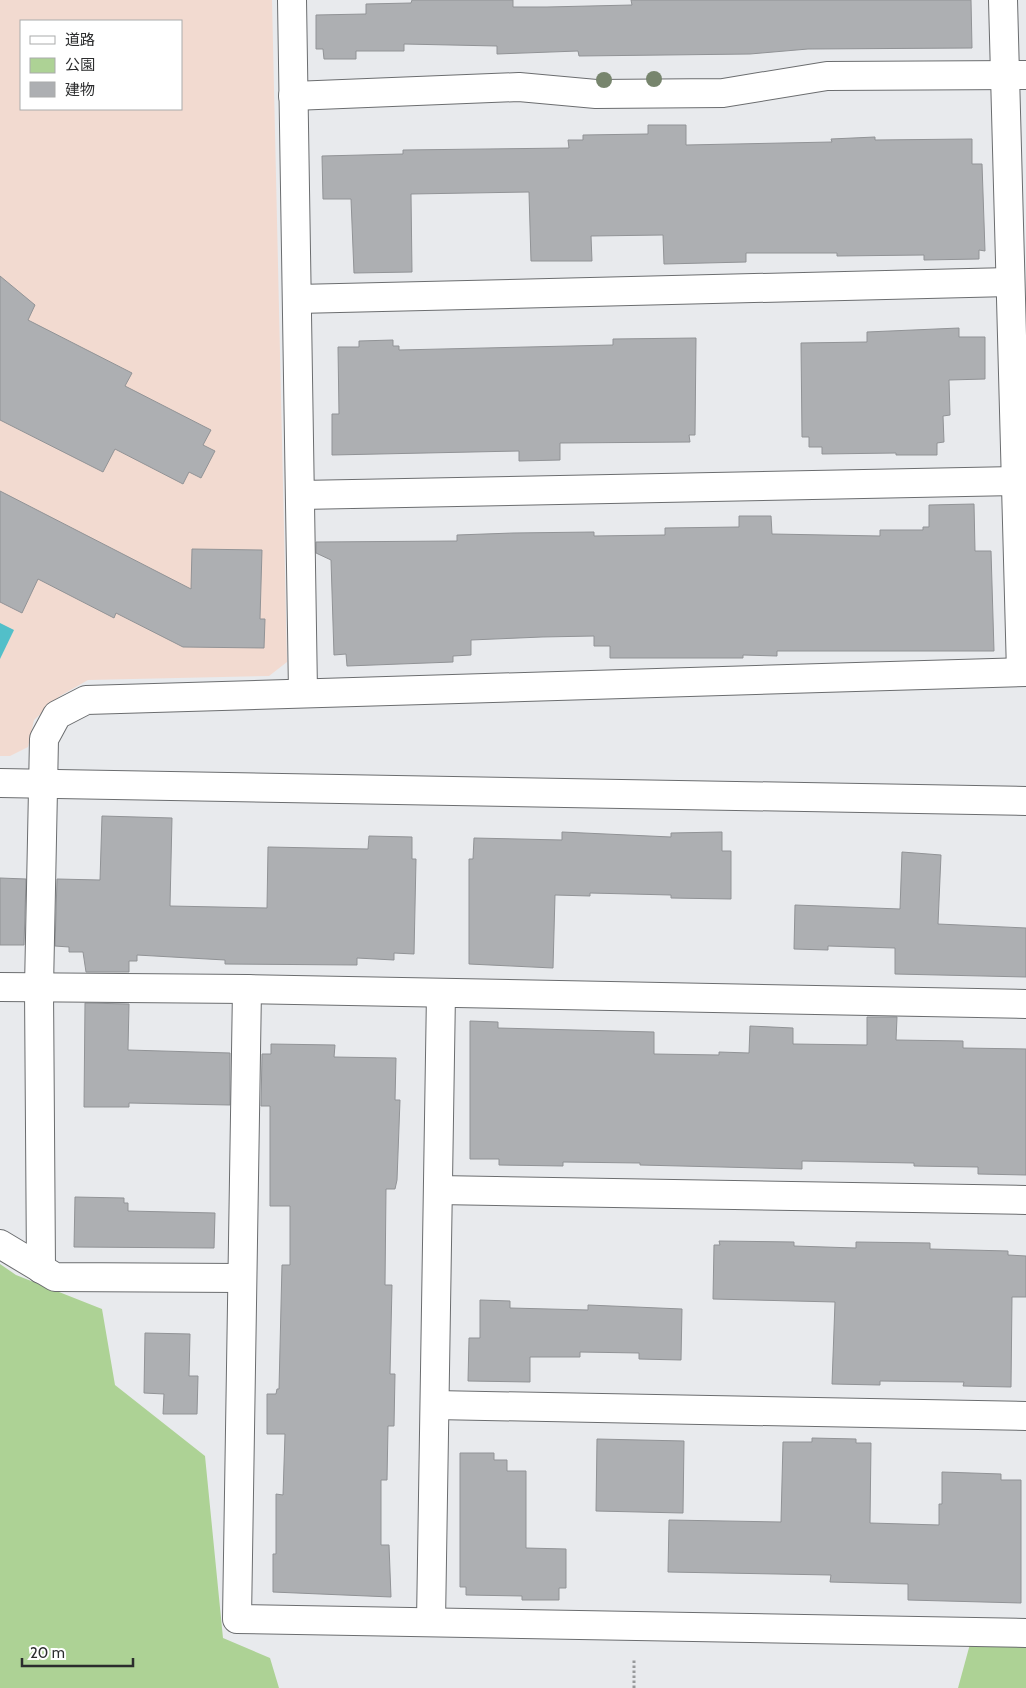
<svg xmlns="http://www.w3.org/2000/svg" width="1026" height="1688" viewBox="0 0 1026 1688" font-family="Cabin,'Noto Sans JP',sans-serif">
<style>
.education{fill:#f2dad0;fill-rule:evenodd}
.green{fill:#add295}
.water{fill:#52bfc9}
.building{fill:#adafb2;stroke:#919396}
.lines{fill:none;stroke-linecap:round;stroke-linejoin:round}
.street-casing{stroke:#6b6d6f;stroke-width:30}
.path{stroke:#97999b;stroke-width:3;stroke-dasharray:2.5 2.5;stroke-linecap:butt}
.street{stroke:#fff;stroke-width:28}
.tree{fill:#77856d}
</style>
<rect width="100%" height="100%" fill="#e8eaed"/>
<!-- education -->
<path class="education" d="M0,0H272L287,662L269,676L88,680L60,696L34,720L28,747L10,756H0ZM21,21H181V109H21Z"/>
<!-- green -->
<g class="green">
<path d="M0,1264L16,1275L102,1309L115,1385L205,1456L223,1638L270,1658L279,1688H0Z"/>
<path d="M1026,1643V1688H958L970,1644Z"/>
</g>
<!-- water -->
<path class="water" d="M0,623L14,630L0,659Z"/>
<!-- building -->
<g class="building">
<path d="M412,0H513V7H547L632,5L631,0H971L972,48L808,49L750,54L579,56L578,51L497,54V46L404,44V51H356V59H324L323,49H316V15L366,14V4L411,3Z"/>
<path d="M648,125H686V145L832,142L831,139L875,137V140L972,139V164H982L985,251L979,250V259L924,260V255L837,256V253H746V262L664,264L663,235L591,236L592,261H531L529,192L411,194L412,272L354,273L351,199H323L322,156L403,154V150L569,148L568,140H583V135L648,134Z"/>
<path d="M0,276L35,305L28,320L132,373L125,386L211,430L203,445L215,451L201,478L189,472L183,484L115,449L103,472L0,420Z"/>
<path d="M959,328V337H985V379L949,380L950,415L943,416L944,442L937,443V455H896V453L822,454V447H809V437H802L801,343L867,342V332Z"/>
<path d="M696,338L695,435H689L690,442L560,443V460L519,461V451L332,455V414H339L338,347H359V341L393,340V346H399V350L613,345V339Z"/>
<path d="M0,491L191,589L192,549L262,550L260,619H265L264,648L183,647L116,613L114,618L38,579L22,613L0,602Z"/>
<path d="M974,504L975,551H991L994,651H777V656L743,655V658H610V646H594V636L542,637L471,640V655L453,656V662L347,666L346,654L334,655L331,560L316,553V542L457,541V535L513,533L594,532V536L665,535V528L739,527V516H771L772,534L880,536V530H923V527H929V505Z"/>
<path d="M102,816L172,818L170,906L267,908L268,847L368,849L369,836L412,837V859H416L414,954L394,953V960L357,958V965L225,964V960L137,955V961H129V972H86L83,952H69V947L55,946L57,879L100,880Z"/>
<path d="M562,832L671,837V833L722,832V851H731V899L671,898V895L590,893V896L555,895L553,968L469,964V859H473L474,838L562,840Z"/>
<path d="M902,852L941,855L938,924L1026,928V977L895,974V948L828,946V950L794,949L795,905L900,909Z"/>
<path d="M0,878L26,879L24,945H0Z"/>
<path d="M85,1003L129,1004L128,1050L230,1053V1105L129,1103V1107H84Z"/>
<path d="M867,1017H897L896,1040L963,1041V1048L1026,1049V1175L978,1174V1167L914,1166V1163L802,1161V1169L640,1165V1163L563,1162V1166L499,1165V1159H470V1021L498,1022V1028L654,1032V1054L719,1055V1052L749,1053L750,1026L793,1028V1044L867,1045Z"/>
<path d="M271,1044L335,1045L334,1057L396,1058L395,1100H400L397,1180L395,1189H386L385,1285H392L390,1374H395L394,1426H388L387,1480H381V1545H389L391,1597L273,1592V1554H276V1494L283,1495L285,1434H267V1394H276L277,1389H279L282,1265H290V1206H270V1106H261L262,1054H271Z"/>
<path d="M75,1197L124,1198V1203H128V1211L215,1213L214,1248L74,1247Z"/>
<path d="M719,1241L794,1242V1246L856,1248V1242L930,1243V1249L1008,1251V1255L1026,1256V1297H1012L1011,1387L963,1386L964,1382L880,1381V1385L832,1384L835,1302L713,1299L714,1245H720Z"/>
<path d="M480,1300L510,1301V1308L588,1310V1305L682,1309L681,1360L639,1359V1353L580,1352V1357H530V1382L468,1381L469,1338H480Z"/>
<path d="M145,1333L190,1334L189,1376H198L197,1414H163L164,1394L144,1393Z"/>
<path d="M812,1438L856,1439V1443H871L870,1523L939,1525V1504H942V1472L1001,1474V1480H1021V1603L908,1600V1584L830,1582L831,1575L668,1572L669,1520L781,1522L783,1442H812Z"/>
<path d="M597,1439L684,1441L683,1513L596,1511Z"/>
<path d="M460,1453H494V1460H507V1471H526V1548L566,1549V1588H559V1600H522V1596L466,1595V1587H460Z"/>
</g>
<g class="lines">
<!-- street casing -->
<g class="street-casing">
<g id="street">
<path d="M292,0L303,692"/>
<path d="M1003,0L1021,672"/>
<path d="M293,96L519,87L596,94L723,93L827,76L1026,75"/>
<path d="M297,299L1010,282"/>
<path d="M300,495L1016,481"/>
<path d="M0,783L1026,801"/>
<path d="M0,987L247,989L1026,1004"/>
<path d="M247,989L237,1619L1026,1633"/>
<path d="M438,1190L1026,1200"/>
<path d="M0,1244L55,1277L241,1278"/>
<path d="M41,1269L39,988L44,739L57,715L86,700L1026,672"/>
<path d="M435,1405L1026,1416"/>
<path d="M431,1622L441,993"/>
</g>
</g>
<!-- path -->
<path class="path" d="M634,1688V1660"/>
<!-- street -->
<use href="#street" class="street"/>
</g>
<!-- trees -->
<g class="tree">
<circle cx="654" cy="79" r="8"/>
<circle cx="604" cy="80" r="8"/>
</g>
<!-- legend -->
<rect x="20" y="20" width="162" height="90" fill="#ffffff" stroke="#aaabab"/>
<rect x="30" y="36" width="25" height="8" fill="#ffffff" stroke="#aaabab"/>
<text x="65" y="45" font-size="15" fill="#2b2c2d">道路</text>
<rect x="30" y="58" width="25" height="15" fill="#add295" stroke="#aaabab"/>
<text x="65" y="70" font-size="15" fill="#2b2c2d">公園</text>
<rect x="30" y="82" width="25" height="15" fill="#adafb2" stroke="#aaabab"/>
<text x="65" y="95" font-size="15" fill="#2b2c2d">建物</text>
<!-- scale -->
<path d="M22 1658v8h111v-8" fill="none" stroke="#2b2c2d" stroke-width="2.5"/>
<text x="30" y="1658" font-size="15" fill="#2b2c2d" stroke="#ffffff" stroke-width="4" paint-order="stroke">20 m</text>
</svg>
